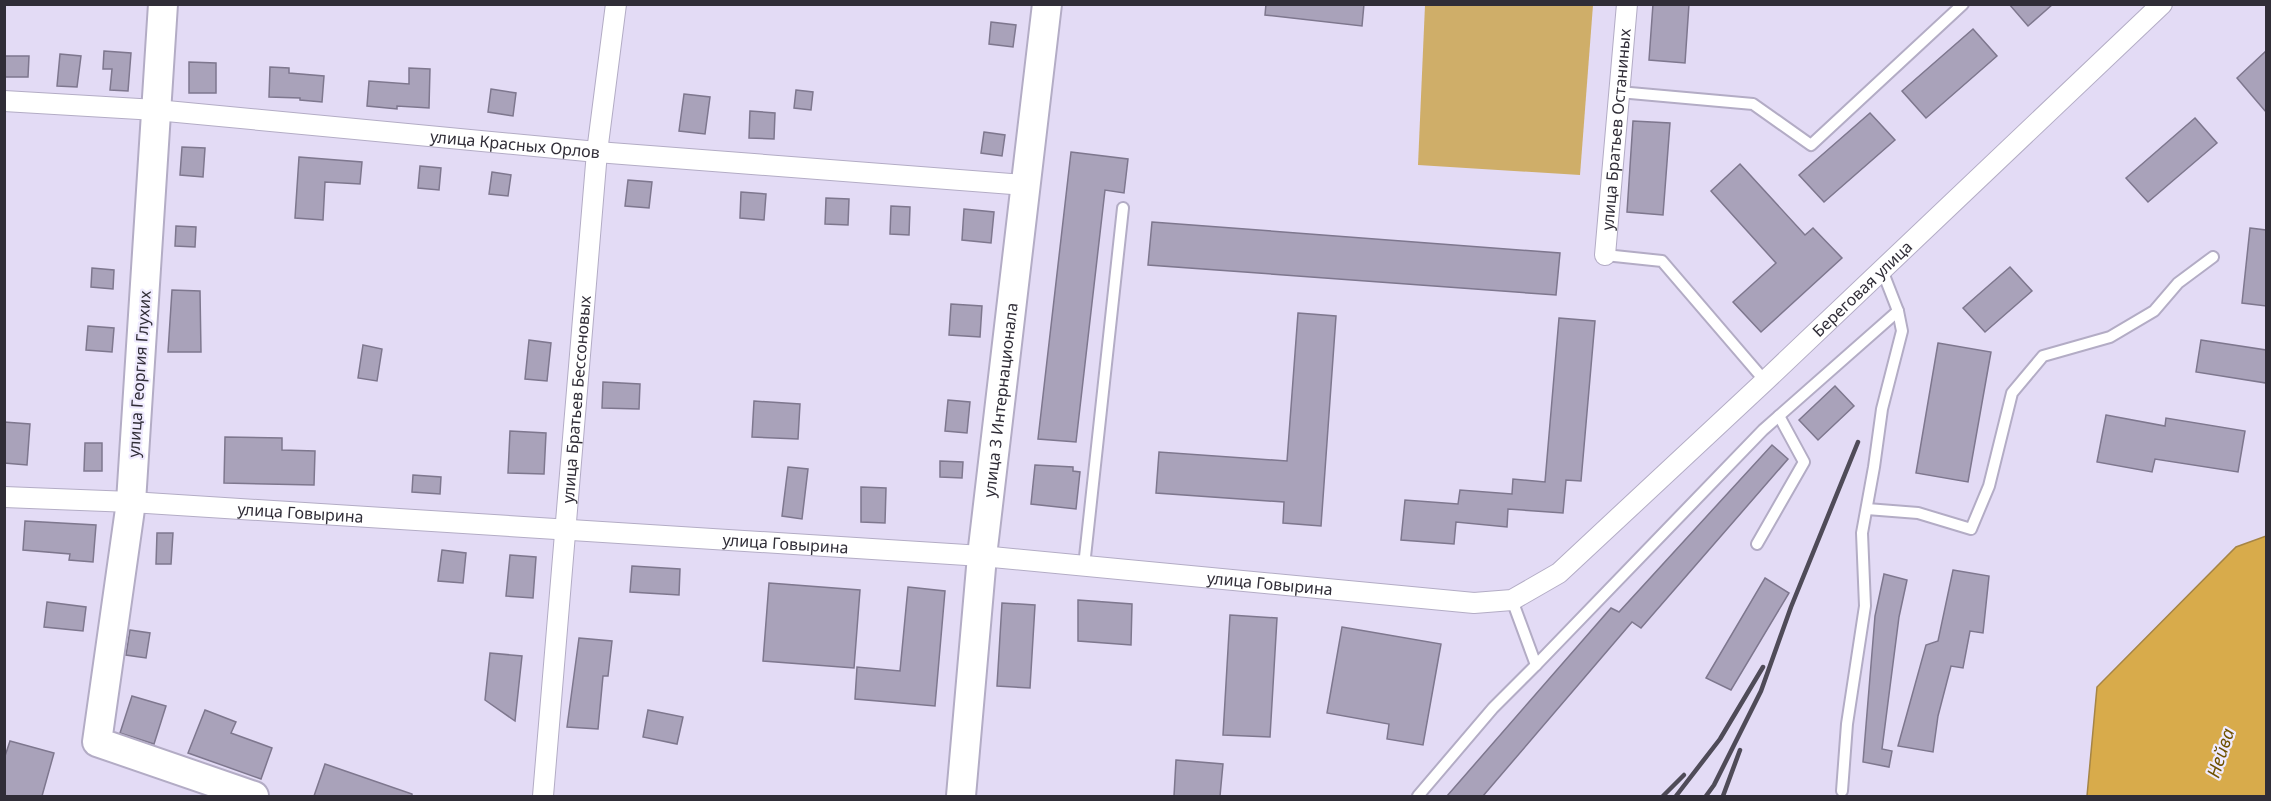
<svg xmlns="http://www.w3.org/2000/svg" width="2271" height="801" viewBox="0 0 2271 801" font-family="'Noto Sans',sans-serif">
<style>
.green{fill:#cfae69}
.water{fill:#d8ab4b;stroke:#a68545;stroke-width:1.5}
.building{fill:#a9a2ba;stroke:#7e778e;stroke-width:1.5}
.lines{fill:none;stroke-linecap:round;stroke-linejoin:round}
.lane-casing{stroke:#b3acc5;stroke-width:14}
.street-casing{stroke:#b3acc5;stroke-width:22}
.secondary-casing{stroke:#b3acc5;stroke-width:32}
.lane{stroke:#fff;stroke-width:10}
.street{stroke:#fff;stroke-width:20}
.secondary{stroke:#fff;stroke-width:28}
.rail{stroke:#4f4b58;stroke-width:4.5}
.labels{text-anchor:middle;stroke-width:4.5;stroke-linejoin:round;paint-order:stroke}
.street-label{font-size:16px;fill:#302d37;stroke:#efeafe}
.water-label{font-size:18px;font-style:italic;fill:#6e5100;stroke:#efeafe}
</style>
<rect width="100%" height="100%" fill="#e3dbf5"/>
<!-- green -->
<path class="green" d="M1425,5H1593L1580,175L1418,165Z"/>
<!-- water -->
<path class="water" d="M2266,536V796H2087L2097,687L2236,547Z"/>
<!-- building -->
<g class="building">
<path d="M1266,4H1364L1362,26L1265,15Z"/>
<path d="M1653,4H1689L1685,63L1649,60Z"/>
<path d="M2009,4H2053L2028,26Z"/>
<path d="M991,22L1016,25L1013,47L989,44Z"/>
<path d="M1973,29L1997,56L1926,118L1902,91Z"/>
<path d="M104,51L131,53L128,91L110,90L112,69H103Z"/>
<path d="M2266,51V112L2237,78Z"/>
<path d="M60,54L81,56L77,87L57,86Z"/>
<path d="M4,56H29L28,77H4Z"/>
<path d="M189,62L216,63V93H189Z"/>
<path d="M270,67L289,68V73L324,76L322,102L300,100V98L269,97Z"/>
<path d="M409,68L430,69L429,108L397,106V109L367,106L369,81L409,84Z"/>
<path d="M491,89L516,93L513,116L488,112Z"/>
<path d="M796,90L813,92L811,110L794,108Z"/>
<path d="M684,94L710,97L705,134L679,131Z"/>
<path d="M750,111L775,113L774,139L749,138Z"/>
<path d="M1870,113L1895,140L1824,202L1799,175Z"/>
<path d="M2195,118L2217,143L2148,202L2126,178Z"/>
<path d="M1633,121L1670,123L1663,215L1627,212Z"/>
<path d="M984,132L1005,135L1002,156L981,153Z"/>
<path d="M182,147L205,148L203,177L180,175Z"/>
<path d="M1071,152L1128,159L1124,193L1105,190L1076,442L1038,439Z"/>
<path d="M299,157L362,162L360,184L325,182L323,220L295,218Z"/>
<path d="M1740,164L1805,235L1813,228L1842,258L1761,332L1733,302L1776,263L1711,191Z"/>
<path d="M420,166L441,168L439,190L418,188Z"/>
<path d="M492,172L511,175L508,196L489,194Z"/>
<path d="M628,180L652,182L649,208L625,206Z"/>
<path d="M741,192L766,194L764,220L740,218Z"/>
<path d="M826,198L849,199L848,225L825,224Z"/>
<path d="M891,206L910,207L909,235L890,234Z"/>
<path d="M964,209L994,212L991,243L962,240Z"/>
<path d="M1152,222L1560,253L1556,295L1148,265Z"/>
<path d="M176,226L196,227L195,247L175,246Z"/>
<path d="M2250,228L2266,230V306L2242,303Z"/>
<path d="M2010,267L2032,291L1985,332L1963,308Z"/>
<path d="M92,268L114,270L113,289L91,287Z"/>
<path d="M172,290L200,291L201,352H168Z"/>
<path d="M951,304L982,306L980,337L949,335Z"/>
<path d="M1298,313L1336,316L1321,526L1283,523L1284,502L1156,493L1159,452L1287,461Z"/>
<path d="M1559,318L1595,321L1581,481L1566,480L1563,513L1508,509L1507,527L1456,522L1454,544L1401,540L1405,500L1458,504L1460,490L1512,494L1513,479L1545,482Z"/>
<path d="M88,326L114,328L112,352L86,350Z"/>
<path d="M529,340L551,343L547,381L525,379Z"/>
<path d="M2201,340L2266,350V383L2196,372Z"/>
<path d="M1938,343L1991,352L1968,482L1916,473Z"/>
<path d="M363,345L382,349L377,381L358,378Z"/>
<path d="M603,382L640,384L639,409L602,408Z"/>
<path d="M1835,386L1854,406L1818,440L1799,420Z"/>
<path d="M948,400L970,402L967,433L945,431Z"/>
<path d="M754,401L800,404L798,439L752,437Z"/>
<path d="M2106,415L2165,426L2166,418L2245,431L2238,472L2155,459L2152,472L2097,462Z"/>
<path d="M4,422L30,424L27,465L4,463Z"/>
<path d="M510,431L546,433L544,474L508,473Z"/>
<path d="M225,437L282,438V450L315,451L314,485L224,483Z"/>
<path d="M85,443H102V471H84Z"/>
<path d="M1772,445L1788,459L1641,628L1632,622L1483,796H1447L1611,608L1619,612Z"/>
<path d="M940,461L963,462L962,478L940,477Z"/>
<path d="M1035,465L1073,467V471L1080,472L1076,509L1031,504Z"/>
<path d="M788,467L808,469L802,519L782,516Z"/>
<path d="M413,475L441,477L440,494L412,492Z"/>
<path d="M861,487L886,488L885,523L861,522Z"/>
<path d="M25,521L96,525L93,562L69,560L70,554L23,550Z"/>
<path d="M157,533H173L171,564H156Z"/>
<path d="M442,550L466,553L463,583L438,581Z"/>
<path d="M510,555L536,557L533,598L506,596Z"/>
<path d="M632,566L680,569L679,595L630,592Z"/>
<path d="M1953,570L1989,576L1983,633L1970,631L1963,668L1951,666L1938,716L1933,752L1898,746L1926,645L1938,641Z"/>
<path d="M1884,574L1907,580L1899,617L1882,749L1892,751L1889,767L1863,762L1875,616Z"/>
<path d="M1765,578L1789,593L1731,690L1706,678Z"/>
<path d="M769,583L860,590L854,668L763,661Z"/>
<path d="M908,587L945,591L935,706L855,699L857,667L900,671Z"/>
<path d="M1078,600L1132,604L1131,645L1078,641Z"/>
<path d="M47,602L86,607L83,631L44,627Z"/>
<path d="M1002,603L1035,605L1030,688L997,686Z"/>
<path d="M1230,615L1277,618L1270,737L1223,735Z"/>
<path d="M1342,627L1441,644L1423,745L1387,739L1389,724L1327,713Z"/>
<path d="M130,630L150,633L146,658L126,655Z"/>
<path d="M579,638L612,641L608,676H603L598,729L567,727Z"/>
<path d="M490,653L522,656L515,721L485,700Z"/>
<path d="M132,696L166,706L154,744L120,733Z"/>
<path d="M205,710L236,722L231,733L272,748L261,779L188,753Z"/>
<path d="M648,710L683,717L677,744L643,737Z"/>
<path d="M10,741L54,753L42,796H4V759Z"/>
<path d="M1176,760L1223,764L1220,796H1174Z"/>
<path d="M325,764L412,794V796H314Z"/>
</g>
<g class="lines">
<!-- lane casing -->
<g class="lane-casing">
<g id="lane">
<path d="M1619,92L1753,104L1811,145L1963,4"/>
<path d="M1605,255L1662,261L1765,381"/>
<path d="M1867,509L1918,513L1971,529L1989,486L2012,393L2043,356L2110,337L2154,311L2178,283L2213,257"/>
<path d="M1757,544L1804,462L1779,416"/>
<path d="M1084,566L1123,208"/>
<path d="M1512,600L1536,665L1763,430L1898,311"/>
<path d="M1842,791L1847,724L1865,606L1862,533L1874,467L1882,409L1902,331L1898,311L1882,270"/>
<path d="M1418,796L1493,708L1536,665"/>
</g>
</g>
<!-- street casing -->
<g class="street-casing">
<g id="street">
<path id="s1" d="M4,101L156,110L597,152L1025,185"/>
<path id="s2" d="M1605,255L1627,4"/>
<path id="s3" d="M4,497L131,502L982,556L1474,603L1512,600L1559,573L1765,381L2162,4"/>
<path id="s4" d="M543,796L597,152L616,4"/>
</g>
</g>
<!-- secondary casing -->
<g class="secondary-casing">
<g id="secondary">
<path d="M163,4L131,502L97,742L254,796"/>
<path id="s5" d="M961,796L982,556L1047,4"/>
</g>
</g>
<!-- lane -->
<use href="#lane" class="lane"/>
<!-- street -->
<use href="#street" class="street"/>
<!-- secondary -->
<use href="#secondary" class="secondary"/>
<!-- rail -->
<g class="rail">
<path d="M1663,796L1684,775"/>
<path d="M1676,796L1720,739L1763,667"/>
<path d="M1706,796L1714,785L1761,691L1791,607L1858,442"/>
<path d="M1723,796L1740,750"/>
</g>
</g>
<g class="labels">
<!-- street labels -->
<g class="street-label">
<text dy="6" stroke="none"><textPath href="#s2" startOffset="126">улица Братьев Останиных</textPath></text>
<text dy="6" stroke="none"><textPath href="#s1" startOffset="513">улица Красных Орлов</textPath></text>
<text dy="6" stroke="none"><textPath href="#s3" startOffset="1982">Береговая улица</textPath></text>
<text transform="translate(139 374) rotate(-86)" y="6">улица Георгия Глухих</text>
<text dy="6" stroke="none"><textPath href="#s4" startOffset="398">улица Братьев Бессоновых</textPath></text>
<text dy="6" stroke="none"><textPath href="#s5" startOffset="398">улица 3 Интернационала</textPath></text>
<text dy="6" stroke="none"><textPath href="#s3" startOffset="297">улица Говырина</textPath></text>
<text dy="6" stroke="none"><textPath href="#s3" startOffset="783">улица Говырина</textPath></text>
<text dy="6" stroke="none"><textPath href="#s3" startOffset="1269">улица Говырина</textPath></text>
</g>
<!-- water labels -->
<g class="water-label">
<text transform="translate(2221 753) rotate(-72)" y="6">Нейва</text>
</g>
</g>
<!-- border -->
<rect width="2271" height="801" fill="none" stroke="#302d37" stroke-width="12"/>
</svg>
